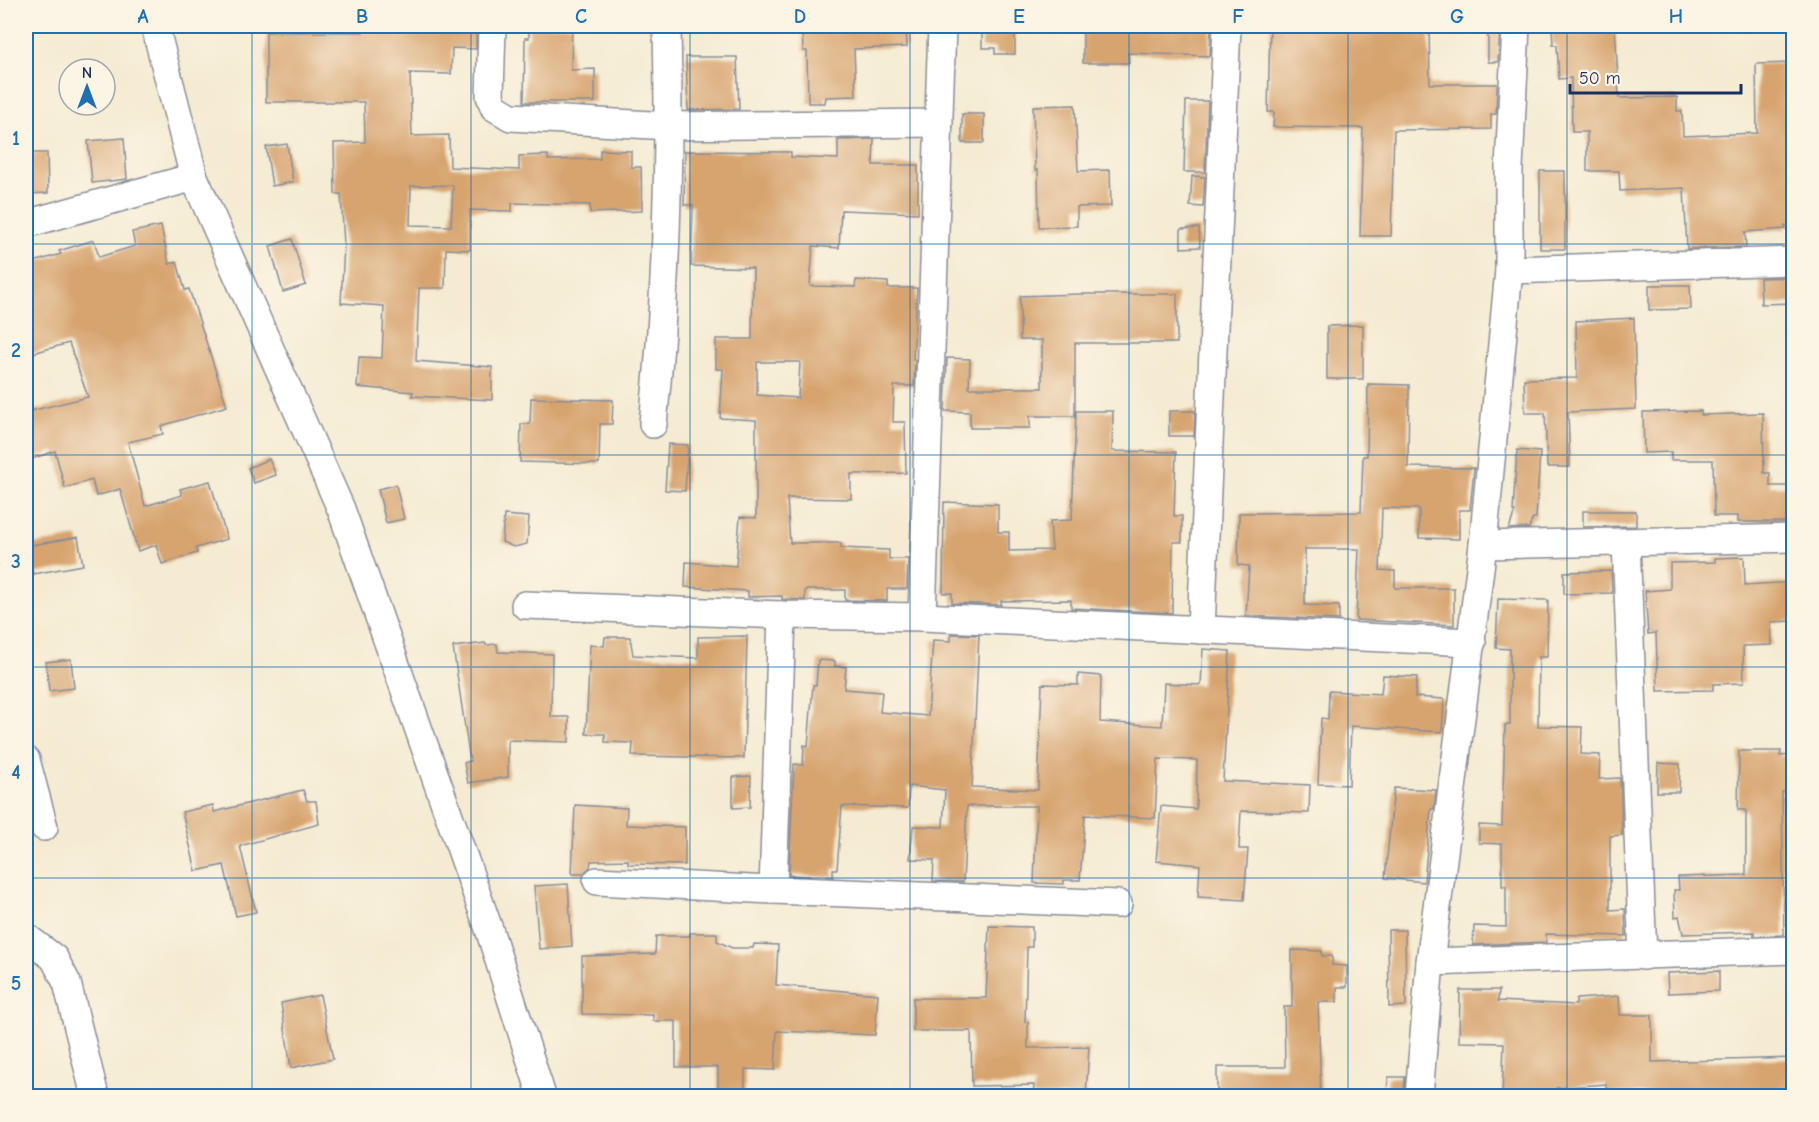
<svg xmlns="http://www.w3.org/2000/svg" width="1819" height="1122" viewBox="0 0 1819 1122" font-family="'Comic Neue',sans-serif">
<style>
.building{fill:#d7a46f;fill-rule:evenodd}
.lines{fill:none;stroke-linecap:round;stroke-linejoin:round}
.minor-casing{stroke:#888d98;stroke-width:30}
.minor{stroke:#fff;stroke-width:27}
.grid{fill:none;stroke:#1f6fb2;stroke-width:1.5;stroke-opacity:0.55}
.neatline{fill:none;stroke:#1f6fb2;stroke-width:2}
.grid-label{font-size:20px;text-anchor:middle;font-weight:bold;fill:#1f6fb2}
</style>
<rect width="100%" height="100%" fill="#fcf5e5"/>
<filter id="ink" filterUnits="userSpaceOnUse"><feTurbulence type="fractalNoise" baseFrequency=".0167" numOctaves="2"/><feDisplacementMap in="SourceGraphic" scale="12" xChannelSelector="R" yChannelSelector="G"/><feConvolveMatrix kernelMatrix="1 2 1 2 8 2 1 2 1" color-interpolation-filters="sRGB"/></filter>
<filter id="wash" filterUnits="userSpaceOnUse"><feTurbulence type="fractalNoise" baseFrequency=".008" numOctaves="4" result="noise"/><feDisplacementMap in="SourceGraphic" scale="24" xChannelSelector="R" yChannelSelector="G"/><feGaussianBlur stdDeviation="1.35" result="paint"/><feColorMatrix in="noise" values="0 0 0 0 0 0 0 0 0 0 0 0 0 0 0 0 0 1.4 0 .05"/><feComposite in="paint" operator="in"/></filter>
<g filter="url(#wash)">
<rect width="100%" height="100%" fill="#f4ebd2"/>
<g id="blocks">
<!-- building -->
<g class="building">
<path d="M363,26H452V28L476,29V49L452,48L451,74L410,73L412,136L449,135L450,167L519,170V156L548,155V160L600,159V150L631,151V167H641L642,211L590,213V205L512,203V211L470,210V250L446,249L445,288H419L416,361L492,367V400L412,396L413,392L357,387L359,357L382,358L384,306L341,303L344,245L341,194H335L334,143L365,142L364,102H266V32H363ZM453,185L451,226L410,225L411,186Z"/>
<path d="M529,26H572L571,70L595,69V102H524L525,38H529Z"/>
<path d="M802,26H906L907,47L854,49L856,96L826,97L825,103H808L807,51H803Z"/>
<path d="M982,26H1015V54H995V48H982Z"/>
<path d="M1083,26H1211L1210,56L1128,53L1129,63H1083Z"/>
<path d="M1270,26H1429L1430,84H1497L1496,114H1491V129L1394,130L1391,236H1360L1363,128L1273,127L1274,112H1268Z"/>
<path d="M1488,26H1500L1498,62H1488Z"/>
<path d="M1615,26L1619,98L1677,97V111H1682L1683,136L1757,133L1756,64L1794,63V226H1785V229L1745,232L1746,247L1687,249L1684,188L1620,191L1619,171H1587V132H1572L1571,78L1559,79L1557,45H1553L1552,27Z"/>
<path d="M686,57H737L739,109L688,110Z"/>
<path d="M1186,101H1208L1205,172H1184Z"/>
<path d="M1075,105L1078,171L1110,170L1111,206L1077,207V226L1039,227L1038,170H1035L1033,106Z"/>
<rect x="962" y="114" width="22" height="29"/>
<path d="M124,138L127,179L92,183L88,141Z"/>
<path d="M874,139L873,165H918V213L841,210L839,248L813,246L810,286L855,287L856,280L888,282V288H917L913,360H915L914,386H894L893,422H905L906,473L851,474V499L787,498L790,543H841V548L889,550V559H908L907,589H887V601L845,600V590H805V600L782,599V596L748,597V591L685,587L686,562L736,566L740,517L756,518V420L720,418L723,369H716V339H752L753,268L691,266L693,205H684L685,151L791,152V157L838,159V140ZM757,362H800L798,398L757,395Z"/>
<path d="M287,144L293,182L272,186L266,147Z"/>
<path d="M26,153H47L48,193L26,194Z"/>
<rect x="1540" y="171" width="25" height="78"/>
<path d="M1192,176L1205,177L1203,207L1190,206Z"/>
<path d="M161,226L169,264L177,262L185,290L189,289L227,406L161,426L163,434L128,442L145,506L182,495L180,489L210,481L227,539L196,548L197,553L162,564L156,545L138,551L120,489L96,496L92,480L65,488L55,451L26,461V412L88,397L69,343L26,355V264L61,254L59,251L94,240L99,257L135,246L132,232Z"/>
<path d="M1199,228L1200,247L1181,248V229Z"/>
<path d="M292,239L306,285L283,292L270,246Z"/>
<path d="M1794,277V303L1761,304L1760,278Z"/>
<path d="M1649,285H1690L1691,309L1649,310Z"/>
<path d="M1081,294H1177V343H1075V416H1030V428H970V412L945,411L947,358L970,359L969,388H1042V340H1020V296Z"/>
<path d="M1634,318L1636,409L1568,412L1570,467H1547L1545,413H1525L1524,379L1577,378L1576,321Z"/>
<path d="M1363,325V379H1327V326Z"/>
<path d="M1368,384L1409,385L1408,467L1474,468L1470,510H1459V539L1419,538V509L1382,508L1380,570L1395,571V588H1454V625L1356,620L1359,549H1305V605L1339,606V620L1246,616L1249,566L1238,565L1239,513L1361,512L1363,456H1367Z"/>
<path d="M531,398L613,400L612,424H600L599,464L520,462L521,424H530Z"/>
<path d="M1076,411H1113L1112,451L1176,452L1174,516H1182V542H1173L1172,613L1071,608V600L1001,601V605L952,603V593H943L944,502L998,504V532H1009V551L1052,550L1050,521L1072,520Z"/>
<path d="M1169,411H1195L1194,436H1169Z"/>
<path d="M1701,411V415L1763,413L1764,473H1770V486H1790L1794,522H1738V516H1714L1713,460H1671V452L1644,453L1643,412Z"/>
<path d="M668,444L688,445L685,491L665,490Z"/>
<path d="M1517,450L1540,452L1536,518H1533L1529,528L1509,529L1515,511H1513Z"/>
<path d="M269,459L276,475L254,483L248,468Z"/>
<path d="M396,485L404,519L386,523L378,489Z"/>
<path d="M1583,511H1636V526L1583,527Z"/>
<path d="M504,515L529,517L527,544L514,547L502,542Z"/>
<path d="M78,537L83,565L33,574V572L26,573V546Z"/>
<path d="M1744,557L1745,585L1794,582V621L1771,622L1772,645L1743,646L1744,683L1713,684V690L1658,691L1656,633L1648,634L1645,591L1670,589V563L1715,562V558Z"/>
<path d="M1611,571L1612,593L1564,594V572Z"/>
<path d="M1498,599L1548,600L1547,657H1539L1538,726L1582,727L1581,754L1600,755L1599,779L1620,778L1622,835L1610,836V910L1625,909L1626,936L1546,934V942L1473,945L1474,926L1506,927V886H1502V844L1479,843V825L1502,826L1505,725H1510V649L1496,648Z"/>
<path d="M951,634L979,635L972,787L1038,790L1042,684L1078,685V674L1101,676L1100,722L1162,726L1164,683L1201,685L1203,649L1230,651L1223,781L1310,785L1309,813L1241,811L1239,849H1248L1244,900L1198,897L1200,865L1156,861L1161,806L1196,809L1197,760L1158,759L1155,818L1085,815L1080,880H1064V884L1034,883L1037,806H967L963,882L933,881L934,860L910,859L913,826L943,827L945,790L909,786L908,808L842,806L837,869H833V877L789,875L794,764L803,765L804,745L808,746L813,685H816L818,660L835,661V666L846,667L844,689L882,692L880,712L928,716L933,640L951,641Z"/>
<path d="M747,636L744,758L632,756L633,743L605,742V734H586L590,645L604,646L605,637H630L633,655L698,658V637Z"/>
<path d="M485,643L486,645L497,644L498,652L552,654L551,717H569V742L508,740V777L468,783L464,763L470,761L453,647Z"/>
<path d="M71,659L74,688L49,691L46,662Z"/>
<path d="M1383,675L1417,677L1415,697L1444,699L1442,732L1351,726L1349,785L1318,784L1321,718L1328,719L1329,691L1381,694Z"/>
<path d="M1739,751H1781L1780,756L1794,755V792H1782L1784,935L1754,936V932L1683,934L1679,916L1675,917L1674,890H1679L1678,877L1746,875V810H1738Z"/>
<path d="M1658,763L1680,764L1679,792H1657Z"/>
<path d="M751,776L750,807L733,808V777Z"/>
<path d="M1394,788L1436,790L1434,809H1431L1424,882L1385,878Z"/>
<path d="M303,790L307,801H316L319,824L240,846L256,912L236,916L224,865L196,871L182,812L213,805L214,812Z"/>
<path d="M575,805L627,808L626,825L685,827V865L628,864V860L591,861L590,867L583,874H572Z"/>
<path d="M568,884L572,946L539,949L534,886Z"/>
<path d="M989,926L1032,927V947H1027L1025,1022H1028V1048L1089,1047L1086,1096H1033L1034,1085L972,1086L971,1031H913V998H986Z"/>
<path d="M1388,930H1405L1406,1006L1389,1007Z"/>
<path d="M690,933H717V941L732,948H753L754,944L778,945L776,985L878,994L875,1035L777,1031L775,1070L745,1069V1096H718V1067H676V1021H653V1015L582,1014V956L655,954L656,936H690Z"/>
<path d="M1292,950L1322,951V956H1332V965L1347,966V987H1337V1002H1318L1321,1096H1217V1067H1285L1284,1007H1292Z"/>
<path d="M1719,971V991L1668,993L1667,973Z"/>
<path d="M1460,990H1499L1498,1001L1576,1005V999L1619,996L1620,1015H1652V1062L1794,1058V1088H1781V1095L1663,1096V1093H1607L1606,1084L1556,1088V1096H1502L1504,1043L1459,1042Z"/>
<path d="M320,995L333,1059L291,1068L281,1003Z"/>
<path d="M1388,1077H1405L1404,1096H1387Z"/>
</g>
</g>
</g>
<g filter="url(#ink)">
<use href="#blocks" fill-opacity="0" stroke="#888d98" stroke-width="1.5"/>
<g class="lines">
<!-- minor casing -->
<g class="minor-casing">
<g id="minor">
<path d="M155,26L194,177L341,509L489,929L542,1096"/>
<path d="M492,26L490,96L494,107L511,117L669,126L939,123"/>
<path d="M26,224L194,177"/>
<path d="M1509,270L1794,261"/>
<path d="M653,424C667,291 670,159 667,26"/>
<path d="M1626,543L1643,956"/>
<path d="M1483,545L1794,538"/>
<path d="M525,605L782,615L922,617L1472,642"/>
<path d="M922,617L942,26"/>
<path d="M1201,630L1227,26"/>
<path d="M26,760L44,827"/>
<path d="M597,881L773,890L782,615"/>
<path d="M773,890L1118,904"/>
<path d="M26,937L54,958L67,983L95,1096"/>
<path d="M1430,962L1794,950"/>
<path d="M1419,1096L1430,962L1483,545L1509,270V168L1516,26"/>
</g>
</g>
<!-- minor -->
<use href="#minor" class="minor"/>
</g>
</g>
<!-- grid -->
<path class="grid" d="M252,26V1096M471,26V1096M690,26V1096M910,26V1096M1129,26V1096M1348,26V1096M1567,26V1096M26,244H1794M26,455H1794M26,667H1794M26,878H1794"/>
<!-- margin -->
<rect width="1819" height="1122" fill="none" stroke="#fcf5e5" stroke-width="66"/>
<!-- north arrow -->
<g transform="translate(87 87)"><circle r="28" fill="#fcf5e5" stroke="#a2a6af" stroke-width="1.5"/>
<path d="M0-4.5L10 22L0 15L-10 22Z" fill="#1f6fb2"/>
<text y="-9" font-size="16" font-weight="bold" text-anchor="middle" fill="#1b2f5e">N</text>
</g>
<!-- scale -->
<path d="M1570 84v9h171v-9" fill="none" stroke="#1b2f5e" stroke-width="3"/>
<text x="1579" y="84" font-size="18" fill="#1b2f5e" stroke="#fcf5e5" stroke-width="4.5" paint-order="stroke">50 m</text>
<rect x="33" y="33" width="1753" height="1056" class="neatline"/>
<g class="grid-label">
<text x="143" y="23">A</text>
<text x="362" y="23">B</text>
<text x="581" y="23">C</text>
<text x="800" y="23">D</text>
<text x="1019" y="23">E</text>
<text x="1238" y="23">F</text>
<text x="1457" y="23">G</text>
<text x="1676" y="23">H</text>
<text x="16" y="145">1</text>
<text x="16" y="357">2</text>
<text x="16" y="568">3</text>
<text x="16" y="779">4</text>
<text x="16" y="990">5</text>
</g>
</svg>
